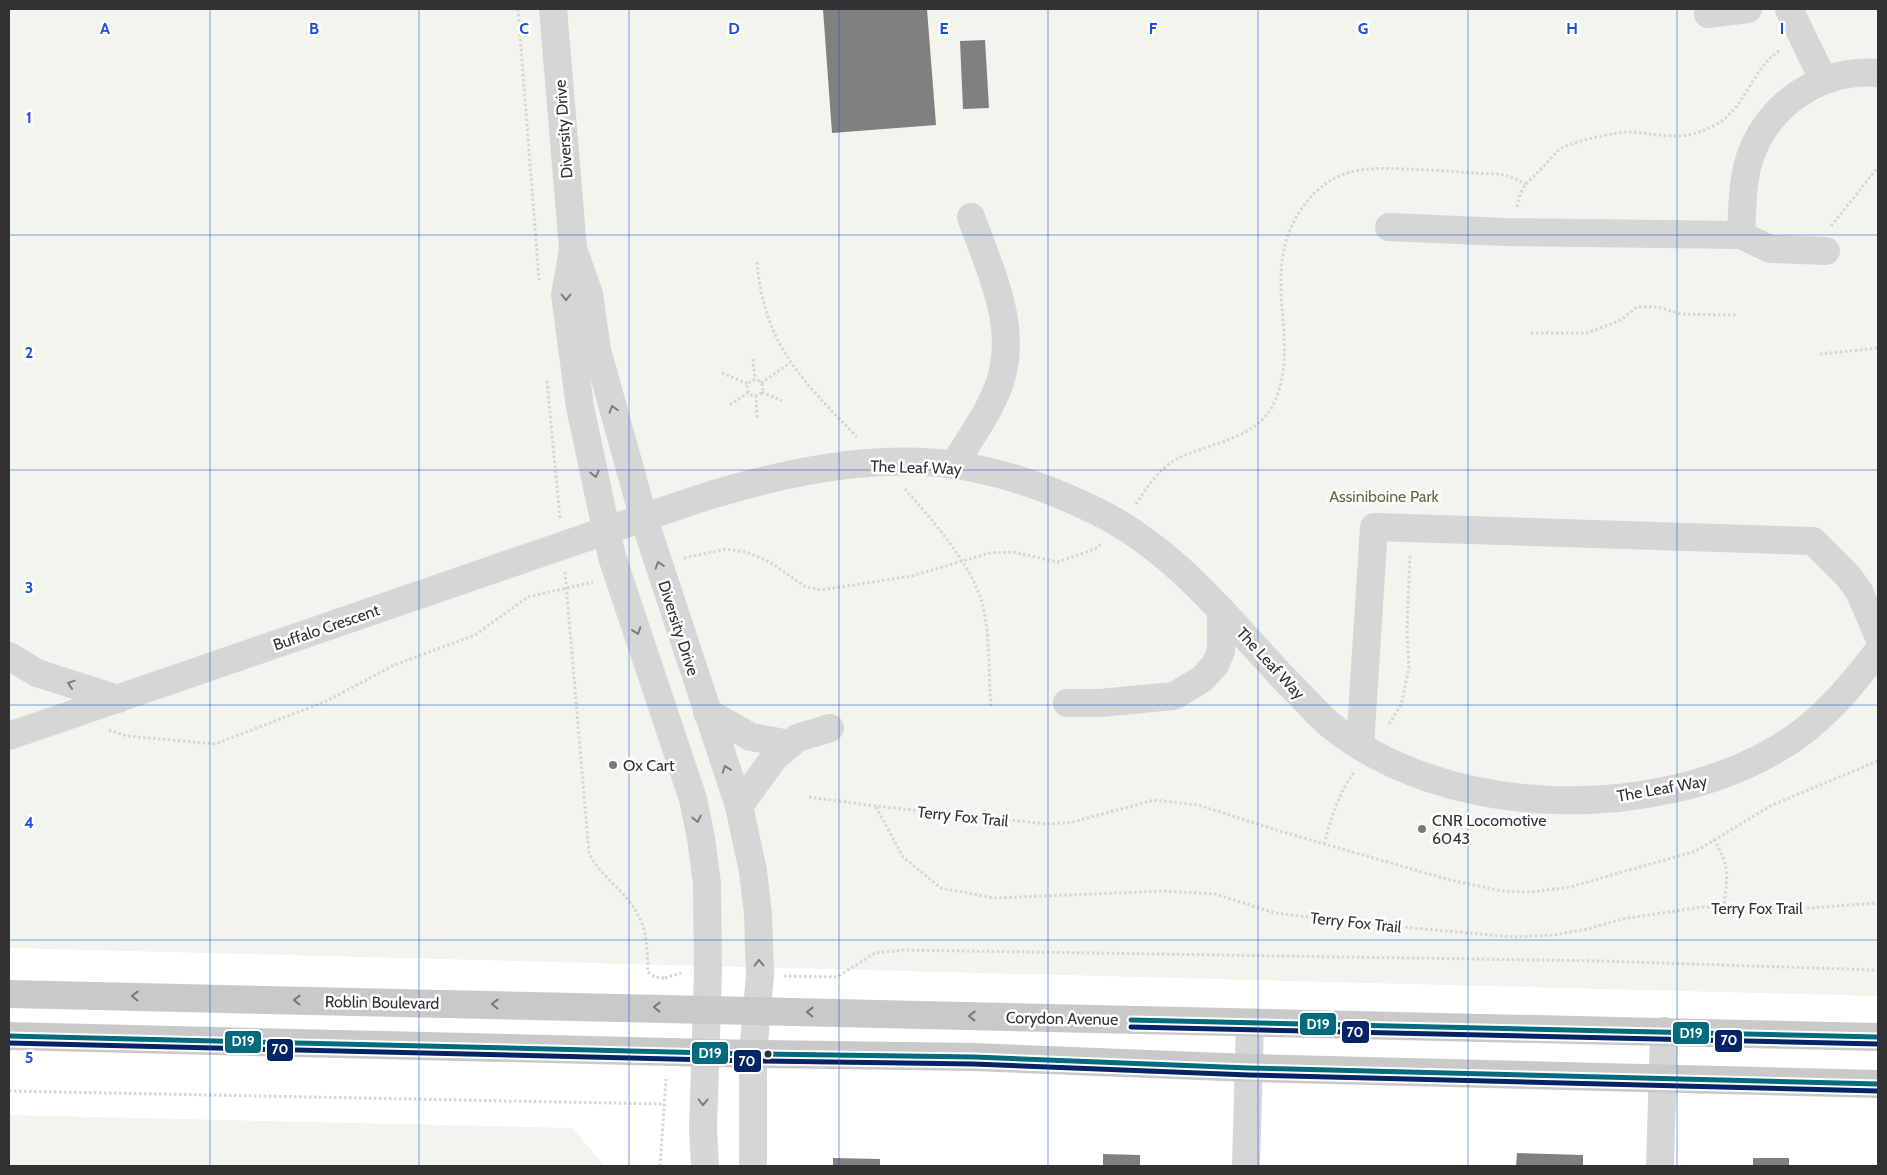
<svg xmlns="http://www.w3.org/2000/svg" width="1887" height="1175" viewBox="0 0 1887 1175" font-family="Cabin,sans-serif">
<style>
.green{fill:#f1f5ed}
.building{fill:#808080}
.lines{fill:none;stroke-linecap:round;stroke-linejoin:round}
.path{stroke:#d6d6d6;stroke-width:3;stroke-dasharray:2.5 2.5;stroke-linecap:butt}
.minor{stroke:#d6d6d6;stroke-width:28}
.major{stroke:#c9c9c9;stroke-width:28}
.bus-1-casing{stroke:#fff;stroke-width:9}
.bus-2-casing{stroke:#fff;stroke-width:9}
.bus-1{stroke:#026c7e;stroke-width:5}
.bus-2{stroke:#052465;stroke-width:5}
.oneway{stroke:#7c7c7c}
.oneway2{stroke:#767676}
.grid{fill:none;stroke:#1d4ed8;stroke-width:1;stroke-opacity:0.55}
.poi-dot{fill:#7a7a7a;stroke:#fff;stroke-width:2}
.bus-dot{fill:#323232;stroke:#fff;stroke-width:2}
.labels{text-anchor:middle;stroke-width:5;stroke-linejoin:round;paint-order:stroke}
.street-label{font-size:16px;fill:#323232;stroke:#fff}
.park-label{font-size:16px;fill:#56713d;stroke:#fff}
.poi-label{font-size:16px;fill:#323232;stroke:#fff;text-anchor:start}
.grid-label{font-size:16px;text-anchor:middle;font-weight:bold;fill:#1d4ed8;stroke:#fff;stroke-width:5;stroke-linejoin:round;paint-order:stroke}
.line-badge{stroke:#fff;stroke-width:2}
.badge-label{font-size:14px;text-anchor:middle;font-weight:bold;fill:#fff}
</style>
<rect width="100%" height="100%" fill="#fff"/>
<!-- green -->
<g class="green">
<path d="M9,9H1878V996L9,948Z"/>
<path d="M9,1115L573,1128L604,1166H9Z"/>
</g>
<!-- building -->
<g class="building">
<path d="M823,9H927L936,125L832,133Z"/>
<path d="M985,40L989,108L963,109L960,41Z"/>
<path d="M1517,1153L1583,1155V1166H1516Z"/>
<path d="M1103,1154L1140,1155V1166H1103Z"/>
<path d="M833,1158L880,1159V1166H833Z"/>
<rect x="1753" y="1158" width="36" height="8"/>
</g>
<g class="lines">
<!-- path -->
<g class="path">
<path d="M518,9L539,280"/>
<path d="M1517,207C1522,184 1526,184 1543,167C1549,161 1555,152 1562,148C1576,141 1617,131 1633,132C1664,135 1684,142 1715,125C1746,109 1751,69 1779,51"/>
<path d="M1831,226L1878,167"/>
<path d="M757,262C764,345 802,380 857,437"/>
<path d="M1531,333H1587L1621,320L1637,307H1658L1681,314L1736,315"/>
<path d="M1820,354L1878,348"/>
<path d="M753,359L755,380"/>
<path d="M722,373L748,384"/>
<circle cx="755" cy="388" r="8"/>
<path d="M547,381L560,519"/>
<path d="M761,383L790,363"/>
<path d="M762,392L782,401"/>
<path d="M756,395L757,418"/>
<path d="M730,405L749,392"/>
<path d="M905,489C932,520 971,563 982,603C991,635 988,672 991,706"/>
<path d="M1136,504C1147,487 1160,467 1179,458C1211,442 1255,440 1273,405C1305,340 1254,271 1305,204C1332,169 1362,167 1403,169C1427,170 1451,171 1475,173C1484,174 1496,173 1505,175C1512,177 1519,181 1526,184"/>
<path d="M684,558L726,549L746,552L770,562L806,587L821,590L912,576L989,553L1013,552L1058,562L1095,549L1101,544"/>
<path d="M565,572L589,853C601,878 629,893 640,919C648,935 647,955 648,972L655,977L665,978"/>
<path d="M1389,724L1401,705L1409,668L1407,629L1410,554"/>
<path d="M109,730L127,736L215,744L327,701L392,666L475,635L528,597L593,582"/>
<path d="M809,797L875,806L1048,824L1073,822L1154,800L1198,805L1283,832L1450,880L1502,891L1530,892L1570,887L1696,851L1772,805L1878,761"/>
<path d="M876,807L903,857L941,888L994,898L1165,891L1215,894L1275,913L1367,924L1514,937L1553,935L1588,929L1622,919L1702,907L1795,909L1878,903"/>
<path d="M1714,839C1731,870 1727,874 1724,906"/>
<path d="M1324,844C1331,819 1339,791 1355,771"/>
<path d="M784,976L837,977L875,953L903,950L1601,961L1878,970"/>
<path d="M665,978L681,973"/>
<path d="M9,1091L662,1104"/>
<path d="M660,1166L666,1079"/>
</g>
<!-- minor -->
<g class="minor">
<path d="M553,9L573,249L589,294L597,350L643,516L739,806L753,871L758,914L760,975L753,1054V1166"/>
<path d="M1789,9L1823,79"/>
<path d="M1708,14L1748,9"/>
<path d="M1389,227L1504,232L1741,235L1770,249L1826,251"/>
<path d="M1741,235C1742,216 1742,197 1745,178C1754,114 1815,67 1878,73"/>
<path d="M573,250L565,295L580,407L612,557L693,799L701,838L707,884L708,973L703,1129L705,1166"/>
<path d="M954,465C971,436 996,404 1003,371C1015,319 988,265 971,217"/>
<path d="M9,656L37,673L118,699"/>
<path d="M1067,703H1100L1174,696L1202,679L1215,665L1221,651V610"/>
<path d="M707,712L751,737L790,744"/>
<path d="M9,736L695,500C778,474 868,453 955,465C1003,472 1053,490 1096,511C1176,550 1231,623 1291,686C1304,698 1316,713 1329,724C1444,819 1651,823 1777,749C1819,725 1849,689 1878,651"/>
<path d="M1360,746L1374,527L1813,541L1848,576L1859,591L1878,635"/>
<path d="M739,806L774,758L797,738L830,728"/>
<path d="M1246,1166L1250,1023"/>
<path d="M1660,1166L1664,1031"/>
</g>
<!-- major -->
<g class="major">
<path d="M9,994L1878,1037"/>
<path d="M9,1036L753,1054L974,1057L1249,1068L1878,1084"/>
</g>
<!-- bus-1 casing -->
<g class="bus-1-casing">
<g id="bus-1">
<path d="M1131,1020L1878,1037"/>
<path d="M9,1036L753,1054L974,1057L1249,1068L1878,1084"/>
</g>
</g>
<!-- bus-2 casing -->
<g class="bus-2-casing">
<g id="bus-2">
<path d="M1131,1027L1878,1044"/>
<path d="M9,1043L753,1061L974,1064L1249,1075L1878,1091"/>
</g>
</g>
<!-- bus-1 -->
<use href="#bus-1" class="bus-1"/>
<!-- bus-2 -->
<use href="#bus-2" class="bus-2"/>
</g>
<!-- one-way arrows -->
<defs><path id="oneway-chevron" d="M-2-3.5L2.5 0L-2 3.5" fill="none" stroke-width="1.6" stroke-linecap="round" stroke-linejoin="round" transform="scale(1.25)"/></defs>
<g class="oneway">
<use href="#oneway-chevron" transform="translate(566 297) rotate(90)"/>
<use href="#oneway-chevron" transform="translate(613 409) rotate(-106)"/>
<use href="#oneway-chevron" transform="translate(595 474) rotate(77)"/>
<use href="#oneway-chevron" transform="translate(659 565) rotate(-108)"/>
<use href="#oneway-chevron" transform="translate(637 631) rotate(71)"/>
<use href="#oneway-chevron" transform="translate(71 684) rotate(-162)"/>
<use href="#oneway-chevron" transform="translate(726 769) rotate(-109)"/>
<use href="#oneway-chevron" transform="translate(697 819) rotate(78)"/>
<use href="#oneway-chevron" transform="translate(759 963) rotate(-91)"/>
<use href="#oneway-chevron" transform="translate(703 1102) rotate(91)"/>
</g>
<g class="oneway2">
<use href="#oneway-chevron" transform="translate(135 996) rotate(-179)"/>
<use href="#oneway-chevron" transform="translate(297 1000) rotate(-179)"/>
<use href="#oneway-chevron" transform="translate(495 1004) rotate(-179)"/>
<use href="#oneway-chevron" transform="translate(657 1007) rotate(-179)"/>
<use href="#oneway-chevron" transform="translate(810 1012) rotate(-179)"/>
<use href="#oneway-chevron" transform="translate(972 1016) rotate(-179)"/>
</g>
<!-- grid -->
<path class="grid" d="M210,9V1166M419,9V1166M629,9V1166M839,9V1166M1048,9V1166M1258,9V1166M1468,9V1166M1677,9V1166M9,235H1878M9,470H1878M9,705H1878M9,940H1878"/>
<!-- markers -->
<g class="poi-dot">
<circle cx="613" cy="765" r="5"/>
<circle cx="1422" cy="829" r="5"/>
</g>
<circle class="bus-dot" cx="768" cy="1054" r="4.5"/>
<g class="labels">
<!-- street labels -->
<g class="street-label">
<text transform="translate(563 129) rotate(-94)" y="6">Diversity Drive</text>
<text transform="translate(916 467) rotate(2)" y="6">The Leaf Way</text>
<text transform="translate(326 627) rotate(-19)" y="6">Buffalo Crescent</text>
<text transform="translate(679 628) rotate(72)" y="6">Diversity Drive</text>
<text transform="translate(1271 663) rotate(47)" y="6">The Leaf Way</text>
<text transform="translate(1662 788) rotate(-10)" y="6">The Leaf Way</text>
<text transform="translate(963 816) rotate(6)" y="6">Terry Fox Trail</text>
<text x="1757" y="914">Terry Fox Trail</text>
<text transform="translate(1356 922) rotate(6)" y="6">Terry Fox Trail</text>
<text transform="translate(382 1002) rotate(1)" y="6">Roblin Boulevard</text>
<text transform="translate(1062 1018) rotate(1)" y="6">Corydon Avenue</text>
</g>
<!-- park labels -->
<g class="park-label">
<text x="1384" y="502">Assiniboine Park</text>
</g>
<!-- poi labels -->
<g class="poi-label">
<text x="623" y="771">Ox Cart</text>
<text x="1432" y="826">CNR Locomotive<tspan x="1432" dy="18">6043</tspan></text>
</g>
</g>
<g class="grid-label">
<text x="105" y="34">A</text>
<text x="314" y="34">B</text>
<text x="524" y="34">C</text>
<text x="734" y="34">D</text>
<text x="944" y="34">E</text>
<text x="1153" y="34">F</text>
<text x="1363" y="34">G</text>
<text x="1572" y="34">H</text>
<text x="1782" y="34">I</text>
<text x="29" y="123">1</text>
<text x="29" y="358">2</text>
<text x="29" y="593">3</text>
<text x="29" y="828">4</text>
<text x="29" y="1063">5</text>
</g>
<g class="line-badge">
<rect x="1299" y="1012" width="38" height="24" rx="5" fill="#026c7e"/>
<rect x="1341" y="1020" width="29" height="24" rx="5" fill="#052465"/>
<rect x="1672" y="1021" width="38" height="24" rx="5" fill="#026c7e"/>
<rect x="1714" y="1029" width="29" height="24" rx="5" fill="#052465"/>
<rect x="224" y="1030" width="38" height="24" rx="5" fill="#026c7e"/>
<rect x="266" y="1038" width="28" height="24" rx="5" fill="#052465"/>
<rect x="691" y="1041" width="38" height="24" rx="5" fill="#026c7e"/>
<rect x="733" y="1049" width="29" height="24" rx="5" fill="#052465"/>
</g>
<g class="badge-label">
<text x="1318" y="1029">D19</text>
<text x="1355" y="1037">70</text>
<text x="1691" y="1038">D19</text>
<text x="1729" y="1045">70</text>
<text x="243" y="1046">D19</text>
<text x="280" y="1054">70</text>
<text x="710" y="1058">D19</text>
<text x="747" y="1066">70</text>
</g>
<!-- border -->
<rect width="1887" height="1175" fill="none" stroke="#323232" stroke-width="20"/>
</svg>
